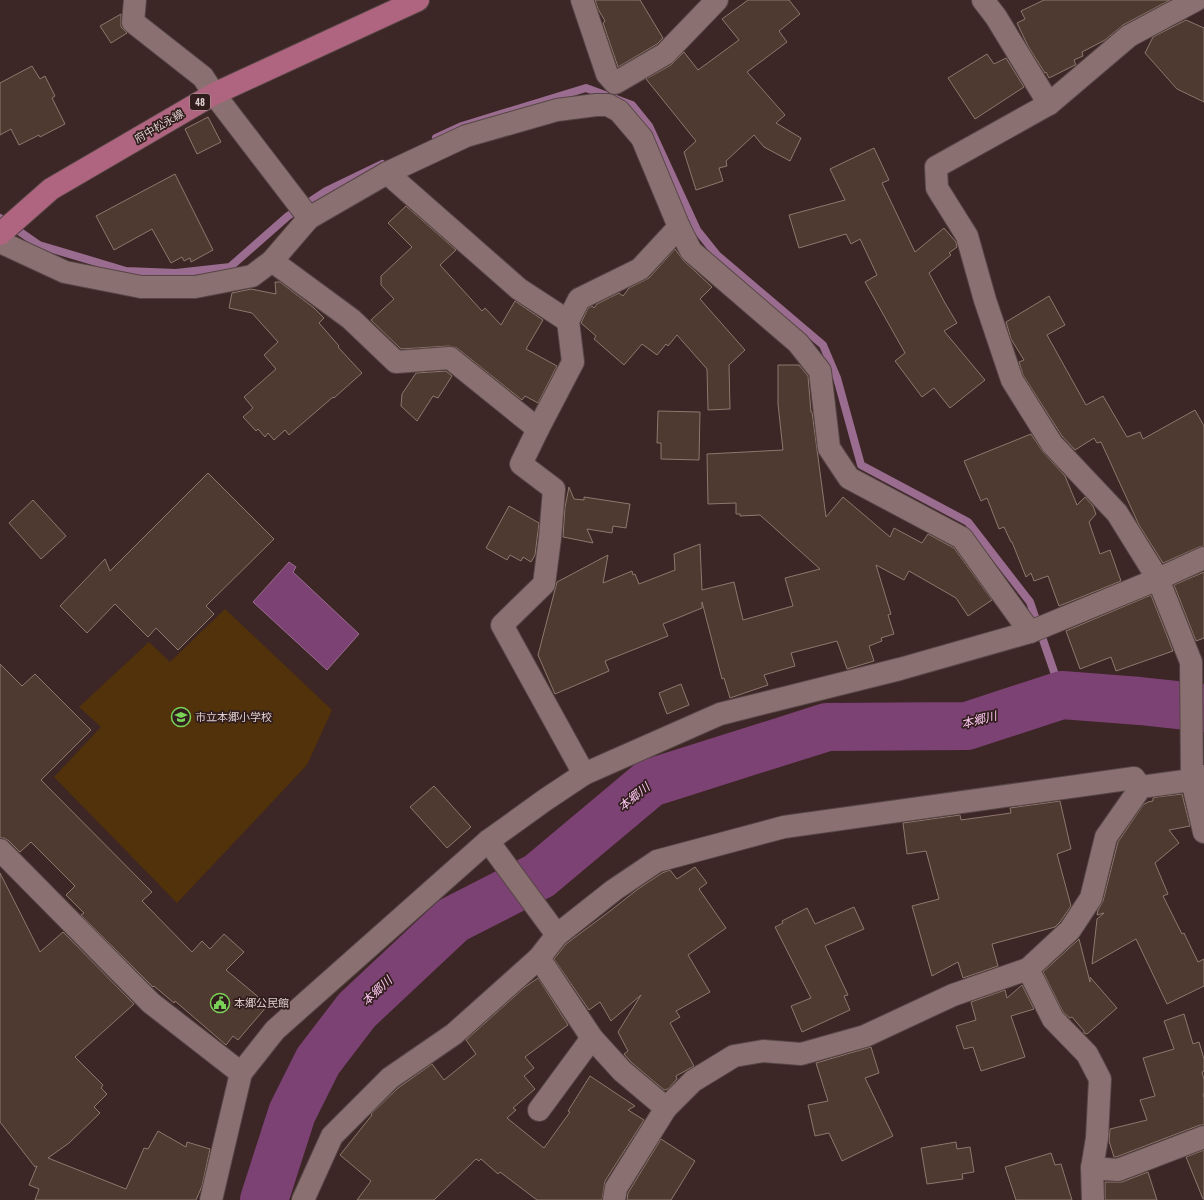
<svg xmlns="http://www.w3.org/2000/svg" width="1204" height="1200" viewBox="0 0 1204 1200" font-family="'Roboto Condensed','Noto Sans JP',sans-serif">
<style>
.green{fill:#52320a}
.water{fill:#7d4274;stroke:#9a6c8f}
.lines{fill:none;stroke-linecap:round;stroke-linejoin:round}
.stream{stroke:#9a6c8f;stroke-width:8}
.river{stroke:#7d4274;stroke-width:48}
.building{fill:#4f3a32;stroke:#8e776d}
.minor-casing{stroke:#574545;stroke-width:24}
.major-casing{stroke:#574545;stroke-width:24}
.minor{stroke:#8a7070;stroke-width:22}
.major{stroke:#af657f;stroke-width:22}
.labels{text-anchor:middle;stroke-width:3.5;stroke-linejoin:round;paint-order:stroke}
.shield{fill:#311d1c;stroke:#aa9a99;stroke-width:1}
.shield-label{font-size:10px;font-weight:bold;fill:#decfcf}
.street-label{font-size:11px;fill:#decfcf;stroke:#311d1c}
.poi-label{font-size:11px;fill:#decfcf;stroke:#311d1c;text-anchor:start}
.water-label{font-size:12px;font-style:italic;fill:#fcc6f1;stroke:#311d1c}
</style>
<rect width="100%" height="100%" fill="#3c2626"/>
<!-- green -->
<path class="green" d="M225,609L332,710L307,765L177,903L54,777L101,727L79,707L149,642L170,662Z"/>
<!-- water -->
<path class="water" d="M289,562L296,567L293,572L359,634L327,670L253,602Z"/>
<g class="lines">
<!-- stream -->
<g class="stream">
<path d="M436,138L462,126L586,88L632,105L649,126L697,230L717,255L823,345L837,378L861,465L968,522L1030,602L1062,695"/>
<path d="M0,218L39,245L126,271L176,273L230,267L288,216L326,191L382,164"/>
</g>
<!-- river -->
<path class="river" d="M264,1200L292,1113L318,1061L357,1010L453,920L539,876L650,783L827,727L967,726L1062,695L1140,701L1204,708"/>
</g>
<!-- building -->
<g class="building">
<path d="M595,0H640L663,38L657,44L618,67L603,23L605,21L598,9Z"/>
<path d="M748,0H789L800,14L779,31L787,42L747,72L785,115L776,123L801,138L790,161L764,147L754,135L726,161L727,166L719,168L723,181L696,190L684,152L696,141L646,79L671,65L684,52L698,70L739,40L722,19Z"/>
<path d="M1044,0H1170L1123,25L1105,40L1082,52L1083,56L1074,60L1076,65H1075L1049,78L1046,72L1045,73L1028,46L1017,23L1025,19L1021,11Z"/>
<path d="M121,14V27L127,33L111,43L100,26Z"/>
<path d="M1186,20L1204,28V102L1177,89L1145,53L1153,37Z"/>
<path d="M987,54L994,64L1006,58L1024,87L975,119L948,78Z"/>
<path d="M32,66L40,79L45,76L55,96L52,98L65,124L40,137L39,135L19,145L11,129L0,135V83Z"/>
<path d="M208,117L221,142L197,154L185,129Z"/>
<path d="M874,148L889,180L882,183L915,252L944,228L956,242L957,247L949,253L951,255L929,273L945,303L957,323L944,331L985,380L950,408L934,388L922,397L895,361L905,353L865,282L877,275L860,239L851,244L846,234L799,248L789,215L845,200L830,169Z"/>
<path d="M175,174L213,250L191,262L190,258L184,261L182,257L171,263L152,229L114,250L96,216Z"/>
<path d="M406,206L456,250L440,265L482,311L485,308L501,325L515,301L543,320L526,349L557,366L538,403L525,396L522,400L457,348L449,346L401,349L371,320L394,299L381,285V276L412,247L388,223Z"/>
<path d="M675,249L683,260L712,287L700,299L745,350L729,365L730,409L708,410L707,369L677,335L668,346L666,344L657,355L642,344L624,365L594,339L596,336L581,323L588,308L592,306L594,308L597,304L619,293L623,296L629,288L649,278Z"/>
<path d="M275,282H280L314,308L324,318L319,323L339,346L338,347L362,373L334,398L333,397L289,435L285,430L274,440L268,433L265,437L258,429L256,431L243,417L253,408L244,397L276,369L264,355L278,342L252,313L229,308L232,293L251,289L276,294Z"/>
<path d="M1049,296L1065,325L1047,335L1086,405L1103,396L1127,437L1140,432L1143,439L1195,410L1204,426V546L1199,547L1163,563L1139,525L1101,442L1097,443L1094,438L1075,450L1062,436L1023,375L1019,362L1024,360L1011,339L1006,322Z"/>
<path d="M778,365H799L808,376L811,412H812L826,517L843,497L890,537L894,528L922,543L928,534L954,548L992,600L968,616L956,598L909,571L904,580L876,565L891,614L888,615L894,634L881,638L882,641L869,646L874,661L847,669L837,641L791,653L795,666L764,675L768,685L730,698L724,678L722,679L702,602V608L663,624L668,636L605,661L609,671L555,694L538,655L557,582L608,555L603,583L632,571L633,575L635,574L639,584L675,570L674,554L700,544L702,590L734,582L743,620L793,606L785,578L820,569L760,515L740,516V514H736V503L708,504L707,454L783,450L778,404Z"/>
<path d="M446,371L452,376L438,398L433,396L417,421L401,406L402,394L416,373Z"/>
<path d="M658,411L700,412L699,460L661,459V443H657Z"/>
<path d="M1031,434L1043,452L1065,476L1077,505L1085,497L1093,506L1096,514L1089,522L1100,554L1110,550L1121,581L1059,606L1048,576L1034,581L1031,573L1026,577L1012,542H1011L1004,527L999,529L987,498L981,501L964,461Z"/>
<path d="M208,473L274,539L206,606L214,614L178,650L156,628L148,637L115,604L87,633L60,606L105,559L110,571Z"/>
<path d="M569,487L574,499L584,500V497L630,504L626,528L613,526L612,533L587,529L593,543L563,537L565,507Z"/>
<path d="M33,500L66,536L41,559L9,523Z"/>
<path d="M509,506L539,523L535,555L531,562L523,557L521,561L510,555L507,560L486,548Z"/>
<path d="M1204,572V638L1196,641L1174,585Z"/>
<path d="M1151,595L1173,651L1116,671L1111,657L1080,669L1066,631Z"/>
<path d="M0,664L22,686L35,674L91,730L41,780L152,892L142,901L192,952L202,941L210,949L224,934L244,952L226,970L268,1005L238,1040L233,1036L226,1045L175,1001L174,1003L154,986L153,987L81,915L84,913L66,895L75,886L31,842L20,852L9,841L4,838H0Z"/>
<path d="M681,684L689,705L667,714L659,693Z"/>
<path d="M434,786L471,827L447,848L410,807Z"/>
<path d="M1182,794L1190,826L1169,830L1179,843L1155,863L1168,894L1163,896L1182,934L1184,933L1198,962L1204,959V986L1167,1004L1136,939L1092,964L1097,919L1104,913L1097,915L1098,910L1103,901L1118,842L1143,805L1148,802L1153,801V798L1157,797Z"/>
<path d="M1060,801L1071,849L1057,854L1071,906L1060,922L1055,927L992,944L998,966L963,978L958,962L932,976L912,906L939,899L926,851L907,854L903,823L960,815L961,820L1011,813L1010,808Z"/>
<path d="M695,867L707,883L699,889L726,928L688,955L710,992L676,1011L680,1017L670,1023L694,1066L676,1076L677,1079L668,1089L664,1090L631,1062L624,1054L628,1051L618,1032L641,995L611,1021L600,1002L589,1010L554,959L566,944L610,911L638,889L662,873L670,870L677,879Z"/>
<path d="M0,873L40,952L63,932L134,1004L75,1057L103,1085L101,1088L107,1094L94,1107L100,1113L69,1143L48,1158L126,1189L144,1148L148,1149L158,1131L186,1147L187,1142L210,1149L202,1186L196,1200H35L39,1189L29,1185L37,1166L35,1167L0,1122Z"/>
<path d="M854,907L864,929L825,946L848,995L844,996L850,1010L802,1032L791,1006L811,998L775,927L783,923L782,921L807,908L815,924Z"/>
<path d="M1079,939L1090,982V977L1117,1008L1087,1034L1084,1033V1031L1072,1017L1070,1018L1063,1012L1043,972Z"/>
<path d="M538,978L568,1025L525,1057L534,1068L524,1076L535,1089L513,1108L516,1110L507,1118L544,1148L570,1112L568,1111L590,1076L635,1106L628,1110L644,1120L605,1181L602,1200H537L500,1172L498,1174L481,1159L479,1161L476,1159L434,1200H357L371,1181L340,1155L372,1115L371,1114L398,1088L432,1064L444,1080L476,1054L466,1040L525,987Z"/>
<path d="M1022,985L1034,1009L1011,1016L1025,1057L981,1071L973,1047L964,1049L956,1026L976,1020L971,1002L1005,990L1007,998Z"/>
<path d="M1184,1014L1193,1044L1199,1042L1204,1059V1071L1202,1072L1204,1079V1094H1203L1204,1098V1125H1200L1116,1157H1114L1109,1141L1110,1129L1147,1120L1140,1100L1155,1096L1143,1058L1174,1049L1164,1021Z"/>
<path d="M871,1047L879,1073L865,1078L893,1136L842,1161L829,1133L815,1136L808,1105L828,1101L816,1063Z"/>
<path d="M661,1139L695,1161L671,1200H627L628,1193Z"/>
<path d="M956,1142L957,1149L970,1147L974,1172L962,1174L963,1179L927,1184L921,1148Z"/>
<path d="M1204,1150V1199H1203L1186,1157Z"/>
<path d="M1051,1153L1055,1165L1061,1164L1072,1200H1016L1005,1167Z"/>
<path d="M1148,1172L1157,1200H1105V1182H1122Z"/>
</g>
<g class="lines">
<!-- minor casing -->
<g class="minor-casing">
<g id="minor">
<path d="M135,0L133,22L203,77L214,94L309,218"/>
<path d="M582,0L607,74L615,83L665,54L717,0"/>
<path d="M983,0L996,17L1049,104"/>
<path d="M1196,0L1129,36L1049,104L936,167L937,188L967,236L985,300L1012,380L1052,444L1117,513L1158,579L1191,662L1192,780L1204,832"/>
<path d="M387,173L519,289L568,321"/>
<path d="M0,242L65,272L141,287H195L252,276L272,261L309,218L387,173L466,136L557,110L596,105H608L619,111L642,138L679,227L691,251L798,343L820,371L829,448L849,478L962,538L1030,632"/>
<path d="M272,261L351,319L396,362L450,358L538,429"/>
<path d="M584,774L502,625L544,584L550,538L554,489L521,464L538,429L573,362L568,321L579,299L640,269L679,227"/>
<path d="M488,841L557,935"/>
<path d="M0,850L151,1003L241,1073"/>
<path d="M539,958L592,1038L622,1071L666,1108"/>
<path d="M1028,969L1053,1019L1087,1054L1100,1079L1097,1138L1092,1168L1093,1200"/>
<path d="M539,1110L592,1038"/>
<path d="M1092,1168L1118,1170L1204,1137"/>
<path d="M211,1200L241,1073L275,1030L488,841L545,800L584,774L720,714L900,669L1030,632L1158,579L1204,558"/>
<path d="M303,1200L332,1136L390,1078L454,1034L539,958L557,935L614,890L657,861L784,827L1134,778L1141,787"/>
<path d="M614,1200L616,1188L666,1108L693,1081L734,1056L763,1051L801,1054L865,1036L953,995L1028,969L1070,930L1091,898L1106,837L1141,787L1192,780L1204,776"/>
</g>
</g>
<!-- major casing -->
<g class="major-casing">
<path id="major" d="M0,234L51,189L214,94L418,0"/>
</g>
<!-- minor -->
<use href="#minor" class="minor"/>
<!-- major -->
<use href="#major" class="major"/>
</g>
<!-- icons -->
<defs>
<g id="school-ring" transform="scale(1)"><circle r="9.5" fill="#311d1c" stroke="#7ad157" stroke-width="1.5"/><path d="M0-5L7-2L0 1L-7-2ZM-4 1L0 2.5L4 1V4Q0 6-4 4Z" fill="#7ad157"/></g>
<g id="civic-ring" transform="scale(1)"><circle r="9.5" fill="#311d1c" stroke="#7ad157" stroke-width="1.5"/><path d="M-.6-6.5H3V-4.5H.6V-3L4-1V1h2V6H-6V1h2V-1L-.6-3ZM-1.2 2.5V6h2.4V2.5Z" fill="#7ad157"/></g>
</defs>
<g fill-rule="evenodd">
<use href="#school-ring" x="181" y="717"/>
<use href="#civic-ring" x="220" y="1003"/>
</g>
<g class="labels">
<!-- shield labels -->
<rect class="shield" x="190" y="94" width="20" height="16" rx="3"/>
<g class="shield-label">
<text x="200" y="106">48</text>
</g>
<!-- street labels -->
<g class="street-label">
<text transform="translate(159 126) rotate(-30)" y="4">府中松永線</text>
</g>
<!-- poi labels -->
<g class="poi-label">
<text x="195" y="721">市立本郷小学校</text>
<text x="234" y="1007">本郷公民館</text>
</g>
<!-- water labels -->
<g class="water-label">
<text transform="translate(979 720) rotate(-14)" y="4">本郷川</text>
<text transform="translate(634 797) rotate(-39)" y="4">本郷川</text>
<text transform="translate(377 991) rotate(-43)" y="4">本郷川</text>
</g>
</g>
</svg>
